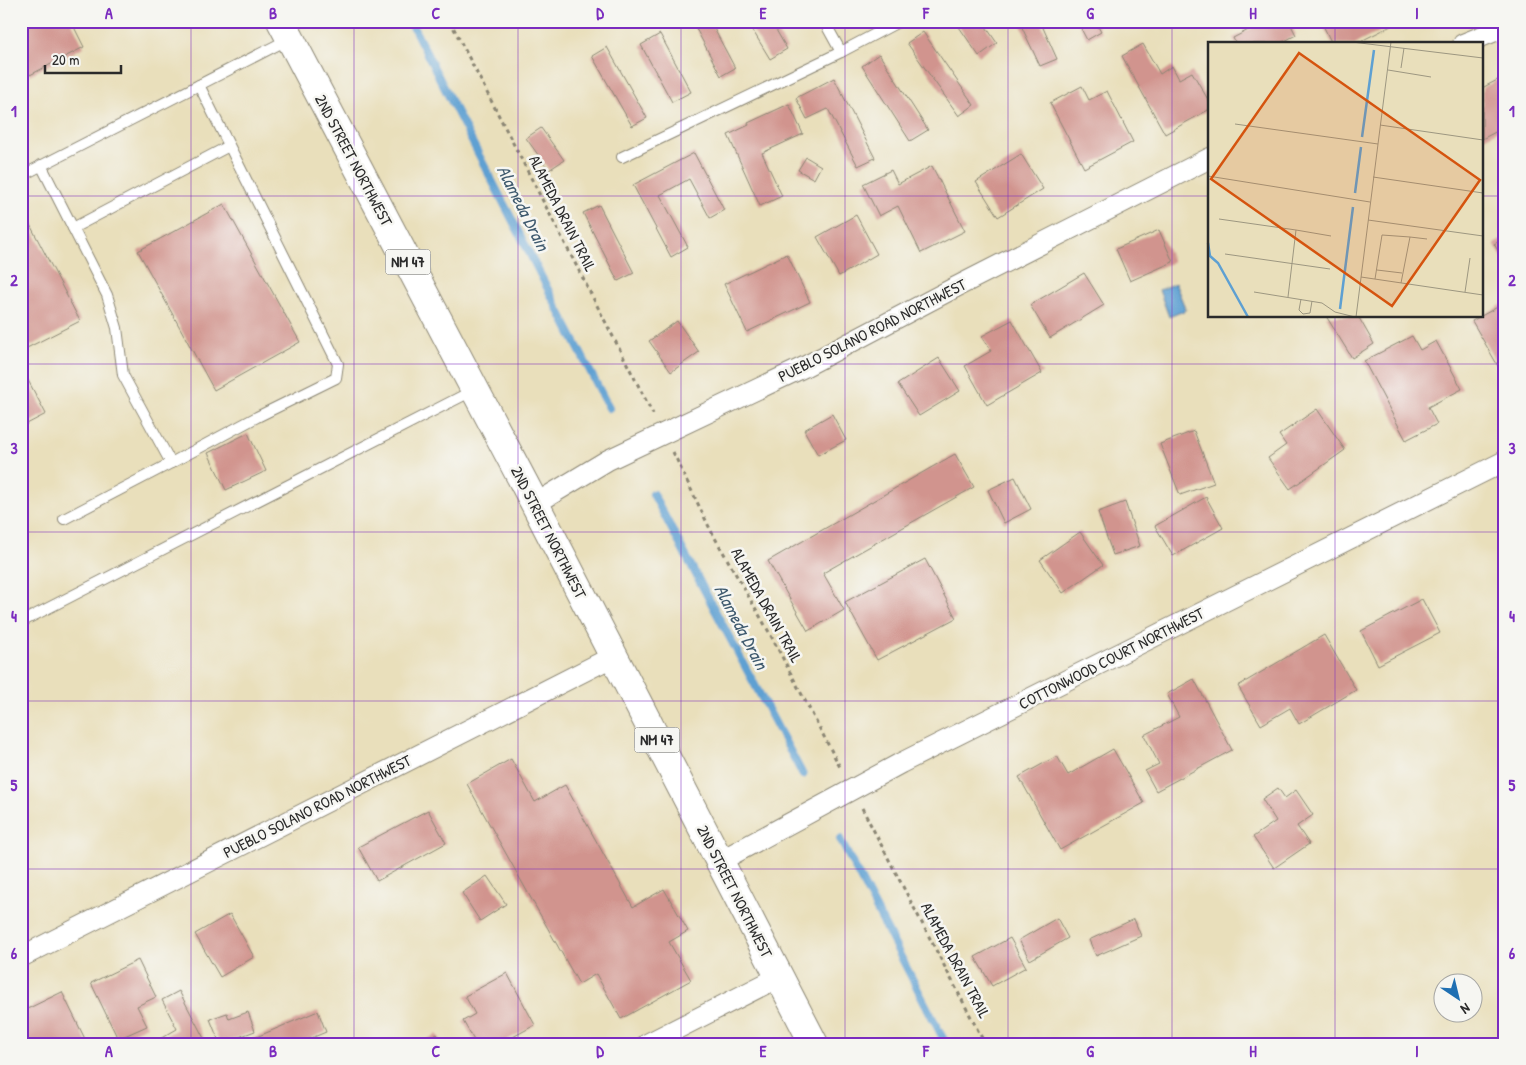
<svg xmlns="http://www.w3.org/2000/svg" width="1526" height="1065" viewBox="0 0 1526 1065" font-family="'Patrick Hand',sans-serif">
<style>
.water{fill:#5ea0d2;stroke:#44667e}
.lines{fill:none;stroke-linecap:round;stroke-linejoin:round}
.stream{stroke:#5ea0d2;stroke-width:8}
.building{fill:#d1948e}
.service-casing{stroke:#8a8573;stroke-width:12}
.minor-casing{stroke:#8a8573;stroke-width:22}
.primary-casing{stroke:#8a8573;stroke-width:30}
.path{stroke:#8a8573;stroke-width:3;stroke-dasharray:4 4;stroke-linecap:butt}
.service{stroke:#fff;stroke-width:10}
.minor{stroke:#fff;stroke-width:20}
.primary{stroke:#fff;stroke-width:28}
.grid{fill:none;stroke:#7b2cbf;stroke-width:1;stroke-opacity:0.55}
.labels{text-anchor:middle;stroke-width:5;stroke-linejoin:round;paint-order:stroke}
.shield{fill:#f6f6f2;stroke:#686867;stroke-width:1}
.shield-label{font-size:15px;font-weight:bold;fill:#2b2b2b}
.street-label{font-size:16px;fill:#2b2b2b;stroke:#f6f6f2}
.water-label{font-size:18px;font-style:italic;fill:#3f5a6e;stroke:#f6f6f2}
.inset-river{fill:none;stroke:#5ea0d2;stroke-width:2.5}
.inset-road{fill:none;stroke:#9d9781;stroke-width:1}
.view{fill:#d5540f;fill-opacity:0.15;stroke:#d5540f;stroke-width:2.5}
.inset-edge{fill:none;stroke:#2b2b2b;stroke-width:2.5}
.neatline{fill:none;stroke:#7b2cbf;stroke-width:2}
.grid-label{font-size:16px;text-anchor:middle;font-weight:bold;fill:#7b2cbf}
</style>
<rect width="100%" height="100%" fill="#f6f6f2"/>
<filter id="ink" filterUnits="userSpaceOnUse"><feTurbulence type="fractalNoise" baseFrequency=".02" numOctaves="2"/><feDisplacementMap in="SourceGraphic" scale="10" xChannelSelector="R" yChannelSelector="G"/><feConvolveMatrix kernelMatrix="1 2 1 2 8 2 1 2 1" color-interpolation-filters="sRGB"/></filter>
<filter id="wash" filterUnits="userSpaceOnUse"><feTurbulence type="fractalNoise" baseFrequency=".0096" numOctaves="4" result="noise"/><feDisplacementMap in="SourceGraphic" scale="20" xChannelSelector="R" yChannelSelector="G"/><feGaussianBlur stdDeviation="1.12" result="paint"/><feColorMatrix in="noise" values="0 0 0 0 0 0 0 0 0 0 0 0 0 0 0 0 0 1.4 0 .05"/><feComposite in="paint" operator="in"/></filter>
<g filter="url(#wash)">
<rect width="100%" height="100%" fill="#e9dfbb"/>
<!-- water -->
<path class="water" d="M1175,283L1186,310L1169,317L1159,290Z"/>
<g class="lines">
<!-- stream -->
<g class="stream">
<path d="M410,21L609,408"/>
<path d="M653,494L803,775"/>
<path d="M840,839L946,1044"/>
</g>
</g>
<g id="blocks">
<!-- building -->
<g class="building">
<path d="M21,21H71L84,47L30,75L21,59Z"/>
<path d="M692,21H710L735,68L721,76Z"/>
<path d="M747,21H771L787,49L770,59Z"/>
<path d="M955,21H982L997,43L979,56Z"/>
<path d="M1019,21H1040L1057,59L1040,66Z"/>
<path d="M1077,21H1095L1101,32L1087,40Z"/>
<path d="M1251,21H1289L1296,35L1279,44H1236L1233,38L1254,27Z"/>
<path d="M1321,21H1389L1391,26L1355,44H1332Z"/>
<path d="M923,32L974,105L959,116L907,43Z"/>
<path d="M660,34L691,92L672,102L641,45Z"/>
<path d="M1143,44L1160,74L1172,66L1179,79L1192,72L1210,103V109L1165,134L1122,56Z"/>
<path d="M607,47L647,118L632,126L592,56Z"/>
<path d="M879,54L928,130L910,141L862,66Z"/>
<path d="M1505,76V127L1482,139V88Z"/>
<path d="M834,78L875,158L858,166L828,109L807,119L796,98Z"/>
<path d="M1082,86L1089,100L1107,91L1133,142L1084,168L1050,103Z"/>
<path d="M789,104L803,134L762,153L782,196L760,206L728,135L749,125L748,123Z"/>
<path d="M541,128L564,160L549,170L526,138Z"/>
<path d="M694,153L724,210L710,218L689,179L660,195L688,247L671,257L633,185Z"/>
<path d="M1021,154L1043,189L998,217L976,182Z"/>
<path d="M806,157L821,166L814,179L798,170Z"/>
<path d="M932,166L965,231L921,253L898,206L879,216L863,184L891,170L898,184Z"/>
<path d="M224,204L300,342L214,390L138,251Z"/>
<path d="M599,205L634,273L618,281L583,213Z"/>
<path d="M25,215L80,321L21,351V217Z"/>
<path d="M856,215L877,254L839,276L817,237Z"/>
<path d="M1159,230L1173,262L1130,281L1116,249Z"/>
<path d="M1505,238V262L1494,244Z"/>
<path d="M787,254L810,302L747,332L724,284Z"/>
<path d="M1084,273L1104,305L1050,338L1030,305Z"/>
<path d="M1505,303V378L1472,321Z"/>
<path d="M1326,316H1358L1374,344L1352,358Z"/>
<path d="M1012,320L1042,373L987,405L965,366L991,351L982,336Z"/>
<path d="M677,321L699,352L671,372L649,341Z"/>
<path d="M1412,336L1420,350L1436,341L1462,389L1428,407L1437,424L1406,440L1364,361Z"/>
<path d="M939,358L960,391L919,416L898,384Z"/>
<path d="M21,367L46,414L21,427Z"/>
<path d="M1317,409L1345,450L1290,489L1268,458L1286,445L1279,435Z"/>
<path d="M832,414L846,440L818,455L804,430Z"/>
<path d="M1194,431L1214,483L1180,495L1160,444Z"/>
<path d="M248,433L266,471L226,490L208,453Z"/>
<path d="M955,454L974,487L823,573L844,610L808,631L768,561Z"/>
<path d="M1015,477L1031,509L1004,523L988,490Z"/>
<path d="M1206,497L1223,528L1173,556L1155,526Z"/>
<path d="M1125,502L1140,546L1113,555L1098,512Z"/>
<path d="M1080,532L1103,565L1063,593L1040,560Z"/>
<path d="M925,559L956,618L877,660L845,602Z"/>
<path d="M1422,599L1440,633L1378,665L1361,631Z"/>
<path d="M1324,635L1356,690L1299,724L1290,708L1261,725L1238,686Z"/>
<path d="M1194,679L1232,750L1156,791L1145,771L1159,764L1144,735L1179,717L1167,694Z"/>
<path d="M1113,749L1144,803L1060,850L1019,777L1057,756L1068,775Z"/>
<path d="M511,759L535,802L565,785L633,907L664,889L688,931L669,942L691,980L621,1019L596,974L579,984L467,784Z"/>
<path d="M1278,788L1285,798L1296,790L1313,815L1297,826L1309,844L1274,868L1253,837L1276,821L1262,799Z"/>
<path d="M428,810L446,843L377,881L358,847Z"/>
<path d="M487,876L506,904L480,921L462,893Z"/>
<path d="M230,914L254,957L220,977L195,934Z"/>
<path d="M1057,918L1068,938L1030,960L1019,940Z"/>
<path d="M1134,919L1141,936L1096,956L1089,940Z"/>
<path d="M1010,938L1026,967L992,986L975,957Z"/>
<path d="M138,960L156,997L137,1006L147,1026L118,1039L91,983Z"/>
<path d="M507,973L535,1025L500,1044H476L463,1021L475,1014L465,996Z"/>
<path d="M179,991L207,1044H151L177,1029L162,1000Z"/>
<path d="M62,992L87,1043L21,1044V1012Z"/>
<path d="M318,1011L326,1032L297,1044H248L247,1041Z"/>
<path d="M248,1012L255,1031L220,1044L210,1019L227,1013L229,1019Z"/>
<path d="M437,1034L443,1044H419Z"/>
</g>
</g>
</g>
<g filter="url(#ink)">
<use href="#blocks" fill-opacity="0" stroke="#8a8573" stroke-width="1"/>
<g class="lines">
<!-- service casing -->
<g class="service-casing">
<g id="service">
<path d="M841,52L900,21"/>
<path d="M622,157L841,52L824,21"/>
<path d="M41,165L107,295L117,328L123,375L171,463L64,519"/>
<path d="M21,176L289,39"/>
<path d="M73,228L229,146"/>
<path d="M171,463L257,417L336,378L338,364L199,85"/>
<path d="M21,622L474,390"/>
</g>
</g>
<!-- minor casing -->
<g class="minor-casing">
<g id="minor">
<path d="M1463,44L1505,27"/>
<path d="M535,504L608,460L804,367L954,288L1210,158"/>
<path d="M720,861L901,763L1505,461"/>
<path d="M21,957L614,656"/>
<path d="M647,1044L779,977"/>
</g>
</g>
<!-- primary casing -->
<g class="primary-casing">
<path id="primary" d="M281,21L535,504L814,1044"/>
</g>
<!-- path -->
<g class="path">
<path d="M450,21L653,414"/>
<path d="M673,452L711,531L769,632L841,769"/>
<path d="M862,808L985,1044"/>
</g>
<!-- service -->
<use href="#service" class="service"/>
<!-- minor -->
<use href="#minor" class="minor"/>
<!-- primary -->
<use href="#primary" class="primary"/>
</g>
</g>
<!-- grid -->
<path class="grid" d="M191,21V1044M354,21V1044M518,21V1044M681,21V1044M845,21V1044M1008,21V1044M1172,21V1044M1335,21V44M21,196H1210M1482,196H1505M1335,316V1044M21,364H1505M21,532H1505M21,701H1505M21,869H1505"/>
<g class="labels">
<!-- shield labels -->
<g class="shield">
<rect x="385.5" y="249.5" width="45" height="25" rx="4"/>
<rect x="634.5" y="727.5" width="45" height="25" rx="4"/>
</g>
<g class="shield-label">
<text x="408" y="267">NM 47</text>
<text x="657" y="745">NM 47</text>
</g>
<!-- street labels -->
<g class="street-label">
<text transform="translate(354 160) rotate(62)" y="6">2ND STREET NORTHWEST</text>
<text transform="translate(563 213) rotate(63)" y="6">ALAMEDA DRAIN TRAIL</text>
<text transform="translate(872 330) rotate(-27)" y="6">PUEBLO SOLANO ROAD NORTHWEST</text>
<text transform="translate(549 532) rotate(63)" y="6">2ND STREET NORTHWEST</text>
<text transform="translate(767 605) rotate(61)" y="6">ALAMEDA DRAIN TRAIL</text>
<text transform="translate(1111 658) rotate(-27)" y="6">COTTONWOOD COURT NORTHWEST</text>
<text transform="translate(317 806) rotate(-27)" y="6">PUEBLO SOLANO ROAD NORTHWEST</text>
<text transform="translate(735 891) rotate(63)" y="6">2ND STREET NORTHWEST</text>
<text transform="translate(956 960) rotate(62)" y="6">ALAMEDA DRAIN TRAIL</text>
</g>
<!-- water labels -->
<g class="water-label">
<text transform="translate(523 208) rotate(63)" y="6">Alameda Drain</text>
<text transform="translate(741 627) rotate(62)" y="6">Alameda Drain</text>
</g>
</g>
<!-- overview -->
<g transform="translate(1208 42)">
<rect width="275" height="275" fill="#e9dfbb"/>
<path class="inset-river" d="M154,95L166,8M147,151L153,105M0,201L2,214L10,221L40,275M132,267L145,165"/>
<path class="inset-road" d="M144,0L275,16M193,26L196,6M180,28L223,35M27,82L170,102M172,83L275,98M0,134L162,160M165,135L275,151M11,177L88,188M160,178L275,194M17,212L122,227M169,228L194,231M153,235L275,253M167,237L174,193L202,195M193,241L202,195L219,197M46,250L114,261L127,270L147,275M257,250L262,216M80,255L88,188L123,194M93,257L91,268L95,272L102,271L104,259M148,275L183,0"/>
<path class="view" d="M91,11L272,138L184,264L3,137Z"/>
<rect width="275" height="275" class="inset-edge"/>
</g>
<!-- margin -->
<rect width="1526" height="1065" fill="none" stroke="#f6f6f2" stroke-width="55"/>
<!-- north arrow -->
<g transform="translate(1458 998) rotate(145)"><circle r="24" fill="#f6f6f2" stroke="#a5a5a2"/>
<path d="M0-4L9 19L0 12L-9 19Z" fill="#1f6fb2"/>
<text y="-8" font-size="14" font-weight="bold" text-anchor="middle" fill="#2b2b2b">N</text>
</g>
<!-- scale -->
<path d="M45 65v8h76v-8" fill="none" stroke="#2b2b2b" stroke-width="2.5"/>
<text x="52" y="65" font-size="15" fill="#2b2b2b" stroke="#f6f6f2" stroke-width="4" paint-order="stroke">20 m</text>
<rect x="28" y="28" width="1470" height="1010" class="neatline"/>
<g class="grid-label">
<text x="109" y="19">A</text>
<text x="273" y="19">B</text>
<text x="436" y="19">C</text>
<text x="600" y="19">D</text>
<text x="763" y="19">E</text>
<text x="926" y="19">F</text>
<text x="1090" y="19">G</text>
<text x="1253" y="19">H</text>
<text x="1417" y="19">I</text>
<text x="14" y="117">1</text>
<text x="1512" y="117">1</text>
<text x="14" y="286">2</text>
<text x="1512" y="286">2</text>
<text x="14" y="454">3</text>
<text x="1512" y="454">3</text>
<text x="14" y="622">4</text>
<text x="1512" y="622">4</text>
<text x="14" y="791">5</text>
<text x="1512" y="791">5</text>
<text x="14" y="959">6</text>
<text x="1512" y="959">6</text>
<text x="109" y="1057">A</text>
<text x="273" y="1057">B</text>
<text x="436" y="1057">C</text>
<text x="600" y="1057">D</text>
<text x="763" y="1057">E</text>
<text x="926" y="1057">F</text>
<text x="1090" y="1057">G</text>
<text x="1253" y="1057">H</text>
<text x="1417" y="1057">I</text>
</g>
</svg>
